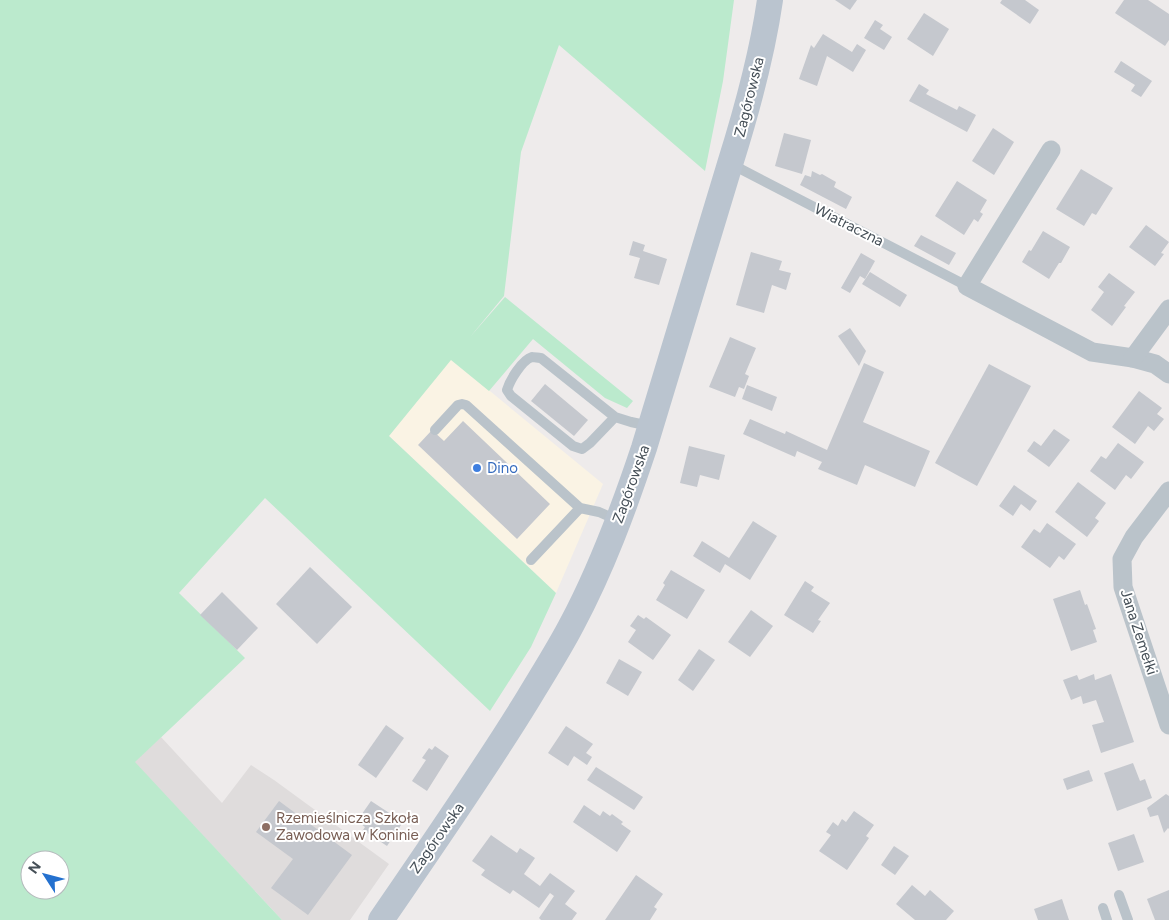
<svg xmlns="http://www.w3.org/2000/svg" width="1169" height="920" viewBox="0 0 1169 920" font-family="Figtree,sans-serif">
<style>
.commercial{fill:#faf3e4}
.education{fill:#dfdcdc}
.green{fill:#bbeacd;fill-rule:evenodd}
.building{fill:#c5c8ce}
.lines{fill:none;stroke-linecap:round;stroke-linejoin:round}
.lane{stroke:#bac3ca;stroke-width:10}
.street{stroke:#bac3ca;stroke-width:19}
.secondary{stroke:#bac4cf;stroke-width:26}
.shop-dot{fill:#3f7fe0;stroke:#fff;stroke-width:2}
.education-dot{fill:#8d6e63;stroke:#fff;stroke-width:2}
.labels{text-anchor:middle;stroke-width:4;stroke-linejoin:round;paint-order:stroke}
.street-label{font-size:15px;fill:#454f57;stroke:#fff}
.shop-label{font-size:15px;fill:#366cbe;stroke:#fff;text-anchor:start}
.education-label{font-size:15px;fill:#785e54;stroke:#fff;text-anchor:start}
</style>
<rect width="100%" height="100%" fill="#eeebeb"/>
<!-- commercial -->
<path class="commercial" d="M451,359L603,484L556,593L389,436Z"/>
<!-- education -->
<path class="education" d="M161,737L222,803L251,765L274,780L389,864L350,920H282L134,762Z"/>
<!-- green -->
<path class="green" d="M0,0H734L723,81L705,171L559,45L521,152L504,296L470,337L505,297L633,401L627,408L605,398L533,339L489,391L451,360L389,436L556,593L531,647L490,711L265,498L179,593L245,658L135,762L282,920H0ZM30,860H60V890H30Z"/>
<!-- building -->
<g class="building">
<path d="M835,0H857L850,10Z"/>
<path d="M1002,0H1025L1039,10L1030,24L1000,3Z"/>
<path d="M1124,0H1148L1169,14V40L1165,46L1115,13Z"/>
<path d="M924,13L949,29L933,56L907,39Z"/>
<path d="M875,20L883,25L880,29L892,37L884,50L864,38Z"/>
<path d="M823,34L852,52L857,44L866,50L853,72L827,56L817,86L799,79L811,45L814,48Z"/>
<path d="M1121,61L1152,81L1141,97L1131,91L1135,85L1114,72Z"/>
<path d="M919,84L929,90L926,94L957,110L959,106L976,115L967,132L909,101Z"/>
<path d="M993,128L1014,142L994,175L972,161Z"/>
<path d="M784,133L811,140L802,174L775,166Z"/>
<path d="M1081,169L1113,188L1096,215L1092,213L1084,226L1056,209Z"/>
<path d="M812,171L820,175L822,174L836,182L834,187L852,197L846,209L800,185L805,175L811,177Z"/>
<path d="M957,181L987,200L980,212L983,214L978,222L974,219L964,235L935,216Z"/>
<path d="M1146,225L1169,242L1161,253L1164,254L1155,266L1129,247Z"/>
<path d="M1043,231L1070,247L1061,263H1059L1049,279L1022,262L1029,250L1031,251Z"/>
<path d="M921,235L956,253L949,265L914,246Z"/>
<path d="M633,241L645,245L643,251L667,259L659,285L634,278L640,258L629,255Z"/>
<path d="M751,252L782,261L779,270L791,273L786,290L772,285L764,313L736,305Z"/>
<path d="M861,253L875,261L865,279L860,276L850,293L841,288Z"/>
<path d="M870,272L907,295L900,307L862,284Z"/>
<path d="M1109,273L1135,292L1124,306L1126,307L1112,326L1091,310L1104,292L1098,287Z"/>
<path d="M850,328L866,351L859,366L838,336Z"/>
<path d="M730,337L756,348L745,374L749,376L744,389L739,387L735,397L709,387Z"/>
<path d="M864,363L884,372L863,422L930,451L915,487L865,465L857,485L818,469L822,462L797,451L795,457L743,434L750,419L785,434L786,431L827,450Z"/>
<path d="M989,364L1031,386L977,486L935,463Z"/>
<path d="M545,384L588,420L574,436L531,401Z"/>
<path d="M747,385L777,397L772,411L742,399Z"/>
<path d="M1139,391L1162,408L1157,414L1164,419L1154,431L1148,426L1135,444L1112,427Z"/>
<path d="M463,421L550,504L517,539L418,445L432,430L444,441Z"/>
<path d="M1054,429L1070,440L1049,467L1027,451L1034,441L1041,446Z"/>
<path d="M1118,443L1144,462L1131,479L1126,475L1115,490L1090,471L1101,456L1106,459Z"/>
<path d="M689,446L725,455L719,480L700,475L697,487L680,483Z"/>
<path d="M1078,482L1106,503L1095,518L1099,521L1087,537L1055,512Z"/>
<path d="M1014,485L1037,501L1030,511L1021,504L1013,516L999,506Z"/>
<path d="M753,521L777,536L750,580L725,564L720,573L693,556L702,541L729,558Z"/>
<path d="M1047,523L1076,544L1064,560L1059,556L1050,568L1021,547L1034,529L1040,533Z"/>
<path d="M310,567L352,607L317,644L276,604Z"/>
<path d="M671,570L705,590L687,619L656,600L665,585L663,583Z"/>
<path d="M805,581L814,587L811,591L830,603L818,620L821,621L813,633L784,615Z"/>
<path d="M1080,590L1085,605L1087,604L1091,615L1096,629L1093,630L1097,642L1071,651L1053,599Z"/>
<path d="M222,592L258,628L237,650L200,615Z"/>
<path d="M751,610L773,626L750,657L728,642Z"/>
<path d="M638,615L644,619L646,617L671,635L653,660L628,642L636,630L630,626Z"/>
<path d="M699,649L715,660L693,691L678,680Z"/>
<path d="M619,659L642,672L628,696L606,683Z"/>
<path d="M1094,674L1095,680L1111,674L1134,742L1101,753L1092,725L1104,722L1096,700L1083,704L1081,696L1071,700L1063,680L1077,675L1079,680Z"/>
<path d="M386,725L404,738L376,778L358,765Z"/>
<path d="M566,726L593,744L586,753L592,757L587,765L574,756L568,766L548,753Z"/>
<path d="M435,746L449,756L427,791L412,781L426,760L422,758L429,748L432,750Z"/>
<path d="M1133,763L1140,781L1145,779L1152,798L1117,811L1104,773Z"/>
<path d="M596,767L643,797L634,810L587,780Z"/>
<path d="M1089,770L1093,781L1067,790L1063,779Z"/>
<path d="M1166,794L1169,796V829L1168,828L1164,833L1158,815L1150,817L1147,808Z"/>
<path d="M279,801L352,855L308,915L271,888L293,859L256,832Z"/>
<path d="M371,801L403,822L387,846L363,830L365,827L357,821Z"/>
<path d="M584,805L600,816L603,811L610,816L612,814L623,822L621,824L631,831L617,852L573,822Z"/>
<path d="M854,811L874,825L866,836L869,838L847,870L819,851L831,835L826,832L833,822L838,826L842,819L846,822Z"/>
<path d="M1134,834L1144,862L1118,871L1108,843Z"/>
<path d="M491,835L517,853L520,848L535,858L524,874L540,886L550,873L575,891L565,904L577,913L572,920H541L539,918L554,896L550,893L539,908L513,890L510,894L481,875L485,870L472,861Z"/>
<path d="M894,846L909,856L895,875L881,865Z"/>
<path d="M636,875L663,894L654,907L657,909L650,920H605Z"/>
<path d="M912,885L925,896L930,890L954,911L946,920H915L896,904Z"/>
<path d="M1169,890V920H1155L1147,899Z"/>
<path d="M1062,899L1069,920H1038L1034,909Z"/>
</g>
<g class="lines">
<!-- lane -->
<g class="lane">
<path d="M731,164L967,286"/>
<path d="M615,417L590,443L582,449L573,446L511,396L507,390C510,380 522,360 532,357C533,357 540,358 541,358L615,417L631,422L650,426"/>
<path d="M435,430L458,405L462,404L466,405L580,508L599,512L617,520"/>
<path d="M531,560L580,508"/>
<path d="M1119,895L1128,920"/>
<path d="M1103,908L1107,920"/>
</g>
<!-- street -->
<g class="street">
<path d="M1051,150L967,286L1092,352L1133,358L1155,364L1169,374"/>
<path d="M1133,358L1169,309"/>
<path d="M1169,491L1134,537L1122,559L1123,587L1169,725"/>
</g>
<!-- secondary -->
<path class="secondary" d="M381,920C431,847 482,774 528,699C543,674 559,649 572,624C602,568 624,508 644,448L730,164C747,110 762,56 770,0"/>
</g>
<!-- markers -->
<circle class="shop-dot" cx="477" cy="468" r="5"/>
<circle class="education-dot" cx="266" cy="827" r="5"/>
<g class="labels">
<!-- street labels -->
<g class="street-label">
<text transform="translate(749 97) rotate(-76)" y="5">Zagórowska</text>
<text transform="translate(849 225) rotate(27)" y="5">Wiatraczna</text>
<text transform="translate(631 484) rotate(-70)" y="5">Zagórowska</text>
<text transform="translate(1139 632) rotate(72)" y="5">Jana Zemełki</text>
<text transform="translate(437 838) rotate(-55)" y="5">Zagórowska</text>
</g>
<!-- shop labels -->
<g class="shop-label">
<text x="487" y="473">Dino</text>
</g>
<!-- education labels -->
<g class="education-label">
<text x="276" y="823">Rzemieślnicza Szkoła<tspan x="276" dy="17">Zawodowa w Koninie</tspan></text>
</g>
</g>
<!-- north arrow -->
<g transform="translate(45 875) rotate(306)"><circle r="24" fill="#ffffff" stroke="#b5b9bc"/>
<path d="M0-4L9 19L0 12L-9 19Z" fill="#2471cf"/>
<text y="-8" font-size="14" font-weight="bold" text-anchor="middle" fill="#454f57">N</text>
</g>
</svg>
